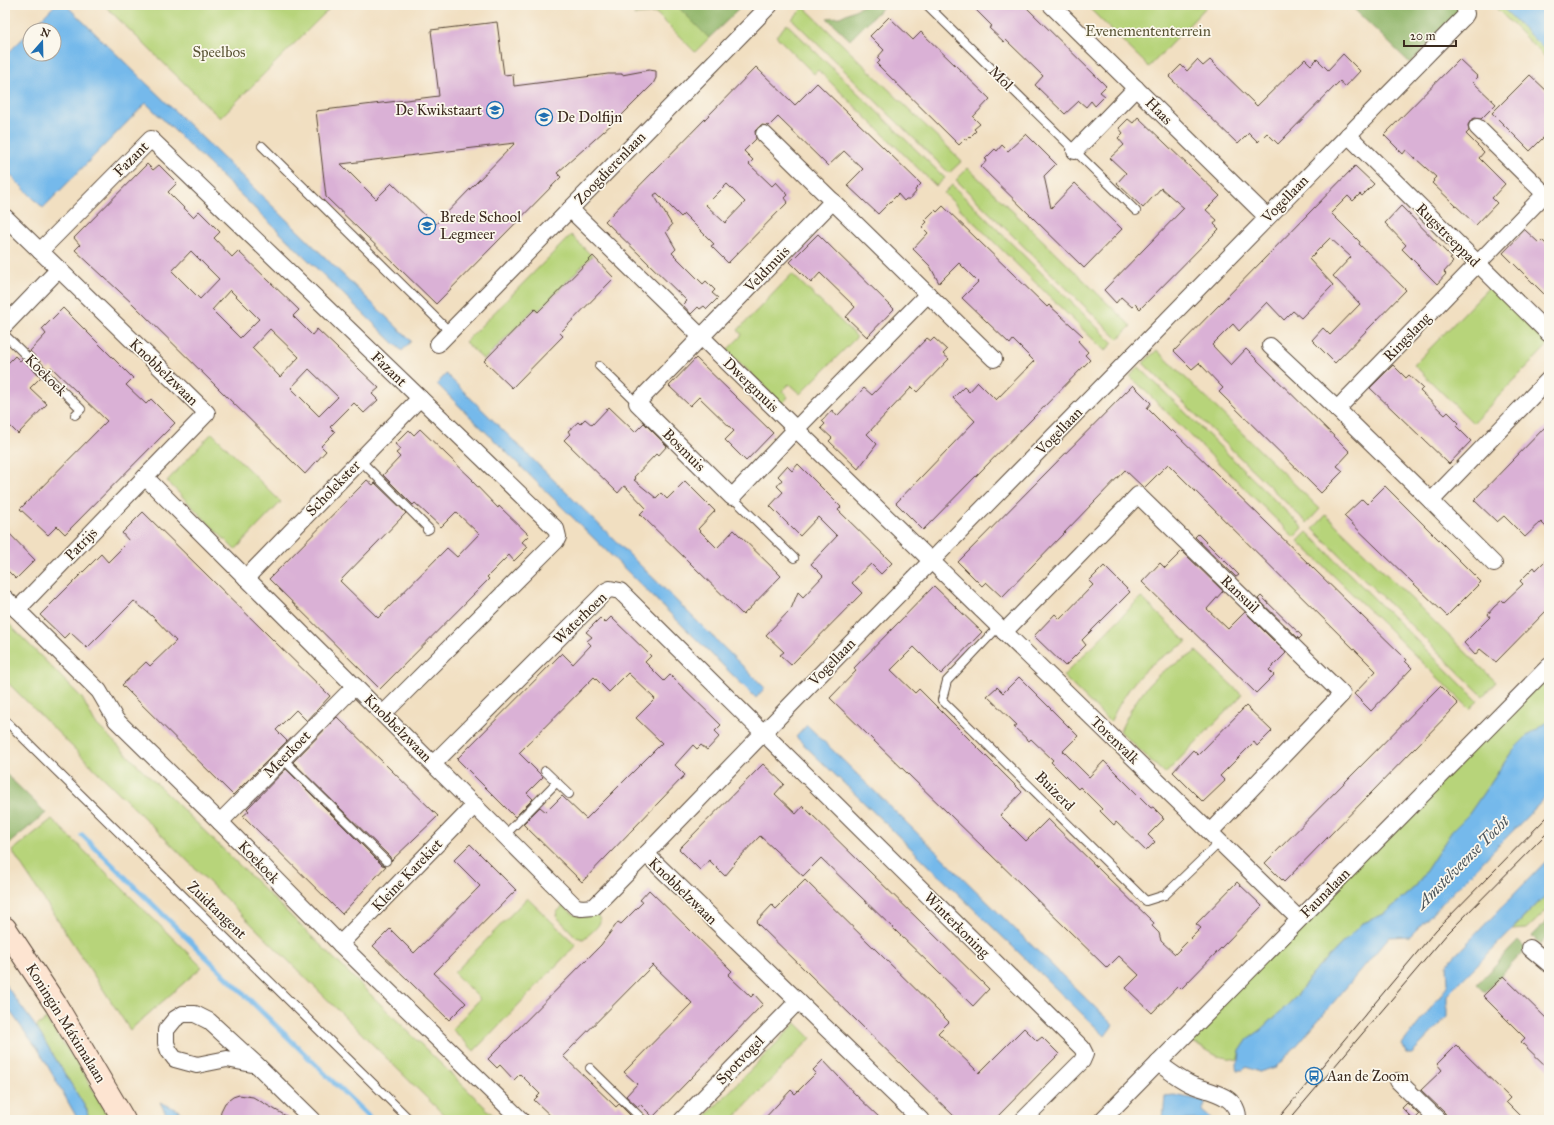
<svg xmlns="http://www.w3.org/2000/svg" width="1554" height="1125" viewBox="0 0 1554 1125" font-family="'IM FELL Great Primer',serif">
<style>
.green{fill:#b7d47a;stroke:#797f4c}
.forest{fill:#91b66a;stroke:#667044}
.water{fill:#75b9eb;stroke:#587284}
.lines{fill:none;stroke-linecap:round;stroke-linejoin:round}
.stream{stroke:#75b9eb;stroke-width:5}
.building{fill:#dab1d6;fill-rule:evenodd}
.lane-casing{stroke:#564536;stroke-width:10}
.street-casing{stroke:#564536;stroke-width:18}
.secondary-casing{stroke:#564536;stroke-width:24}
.lane{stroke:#fff;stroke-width:8}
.street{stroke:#fff;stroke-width:16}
.secondary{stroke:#fde4d1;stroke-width:22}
.tram{stroke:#3b2a1e;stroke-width:1}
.labels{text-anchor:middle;stroke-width:3.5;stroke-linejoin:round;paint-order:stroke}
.park-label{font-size:15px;fill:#5a5435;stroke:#fbf7ec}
.street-label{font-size:15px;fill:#3b2a1e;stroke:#fbf7ec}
.poi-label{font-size:15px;fill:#3b2a1e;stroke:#fbf7ec;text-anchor:start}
.water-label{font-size:16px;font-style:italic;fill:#4c555c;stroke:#fbf7ec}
</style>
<rect width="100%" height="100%" fill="#fbf7ec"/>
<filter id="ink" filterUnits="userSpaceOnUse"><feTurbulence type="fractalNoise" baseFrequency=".025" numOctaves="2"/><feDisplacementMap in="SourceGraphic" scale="8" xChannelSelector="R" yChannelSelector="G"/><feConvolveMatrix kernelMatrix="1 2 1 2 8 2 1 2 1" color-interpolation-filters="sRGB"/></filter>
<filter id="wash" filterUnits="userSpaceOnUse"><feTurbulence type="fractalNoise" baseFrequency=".012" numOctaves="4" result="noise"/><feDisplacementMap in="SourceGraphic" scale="16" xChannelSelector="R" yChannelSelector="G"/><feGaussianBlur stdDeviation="0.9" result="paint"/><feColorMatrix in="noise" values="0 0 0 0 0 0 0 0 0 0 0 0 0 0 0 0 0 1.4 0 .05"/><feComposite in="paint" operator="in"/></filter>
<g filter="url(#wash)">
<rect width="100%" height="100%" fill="#f1dfc1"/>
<!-- green -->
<g class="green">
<path d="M104,5H333L220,118Z"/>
<path d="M637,5H676L709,38L695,52L656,13L634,15Z"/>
<path d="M1086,5H1208L1149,67Z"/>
<path d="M1493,5H1549V61Z"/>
<path d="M804,7L962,161L949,173L792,19Z"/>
<path d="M787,24L945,178L936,186L818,70L814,74L776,36Z"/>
<path d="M968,168L1131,326L1118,339L956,180Z"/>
<path d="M952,185L1113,343L1105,351L944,193Z"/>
<path d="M571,235L592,256L538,311L535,308L484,360L465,342Z"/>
<path d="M792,274L857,337L800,394L789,384L782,391L788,397L782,404L727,350L742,335L738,330Z"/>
<path d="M1490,286L1549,344L1473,423L1414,365Z"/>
<path d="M1157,350L1320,509L1307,523L1143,363Z"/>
<path d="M1139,367L1303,528L1294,537L1130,376Z"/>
<path d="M212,433L281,502L235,550L167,481Z"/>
<path d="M1326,515L1496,682L1483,696L1313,529Z"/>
<path d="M1307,532L1478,701L1470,709L1298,541Z"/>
<path d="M1141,597L1187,642C1177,649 1166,654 1156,661C1135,676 1121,700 1110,722L1063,676Z"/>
<path d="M5,620L82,698L95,723L498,1120H449L5,680Z"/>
<path d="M1196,651L1242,695L1165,774L1120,731C1130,709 1143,687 1162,672C1173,664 1186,660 1196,651Z"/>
<path d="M1549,665V721L1527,736L1513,750L1469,814L1452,831L1416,886L1384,914L1361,924L1312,974L1297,996L1261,1030L1248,1039L1240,1051L1239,1060L1217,1056L1184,1037Z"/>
<path d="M52,819L202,967L130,1030L12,851Z"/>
<path d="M1549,892V908L1527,929L1512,930Z"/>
<path d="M527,898L576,945L474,1051L452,1029L480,999L454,973Z"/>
<path d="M563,906C573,914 581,921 593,913C596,915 600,917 600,921C600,926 588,936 583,939L576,937L556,916L557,912Z"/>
<path d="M46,1019L82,1070L110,1120H91L88,1117L87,1110L36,1027Z"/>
<path d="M796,1023L811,1038L732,1120H702Z"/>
</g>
<!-- forest -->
<g class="forest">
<path d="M676,5H743L709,38Z"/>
<path d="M865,5H885L850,40L827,18L840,17Z"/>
<path d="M1350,5H1454L1457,6L1459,13L1410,63Z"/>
<path d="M5,773L46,813L6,846L5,844Z"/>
<path d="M1549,919V935L1540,944L1532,936Z"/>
<path d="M1518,941L1526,949L1485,992L1477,984Z"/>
</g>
<!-- water -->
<g class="water">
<path d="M55,5H66L411,341L402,351L146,103L43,208L5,170V56L30,31V54H54V30H30Z"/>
<path d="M1501,5H1549V54L1504,9Z"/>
<path d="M446,374L765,688L756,698L437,384Z"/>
<path d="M1549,721V794L1410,936L1389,937L1298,1044L1276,1067L1259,1072L1247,1067L1243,1070H1237L1236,1066L1239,1060L1240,1051L1248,1039L1261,1030L1297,996L1312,974L1361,924L1384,914L1416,886L1452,831L1469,814L1513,750L1527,736Z"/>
<path d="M807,725L1113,1025L1105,1036L796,737Z"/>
<path d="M1549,858V892L1447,995V1017L1412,1053H1406L1402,1044L1439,998L1448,984L1447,964Z"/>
<path d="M5,984L36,1027L87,1110L88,1117L79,1120L76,1116L38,1049L27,1035L5,1004Z"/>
<path d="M1174,1095L1205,1101V1105L1202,1111L1213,1120H1163L1165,1096Z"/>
<path d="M160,1102L180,1111L184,1120H169Z"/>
</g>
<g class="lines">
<!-- stream -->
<path class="stream" d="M82,835L372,1120"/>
</g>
<g id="blocks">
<!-- building -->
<g class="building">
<path d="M971,5H1024L1106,86L1100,92L1105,96L1095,106L1091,101L1086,107L1079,101L1065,114L1035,85L1043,76L1006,40L1004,42L989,28L992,26Z"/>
<path d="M889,17L913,40L921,32L990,99L973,117L980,124L974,129L976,131L967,140L965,139L959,145L877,64L880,61L877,58L884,50L870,36Z"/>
<path d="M497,22L504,75L513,74L514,86L608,74H622V75L649,70L656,71V78L653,84L622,115L557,173L561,177L436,304L326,197L316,111L439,96L431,30ZM515,143L435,225L392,183L376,199L341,164Z"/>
<path d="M1343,54L1360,71L1345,87L1340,81L1278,144L1267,133L1258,142L1249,133L1238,144L1169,77L1181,65L1187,71L1197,60L1203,66L1210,60L1257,106L1305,59L1311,65L1317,59L1328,70Z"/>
<path d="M1459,59L1478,77L1473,82L1496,104L1481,119L1475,118L1471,120L1468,125L1469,131L1466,134L1484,152L1479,158L1505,184L1492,198L1497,203L1476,225L1432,183L1434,181L1433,180L1436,177L1406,150L1403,154L1384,135Z"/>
<path d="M756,67L795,105L817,83L921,184L915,190L916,192L910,199H906L904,201L898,194L878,214L847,185L863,169L844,151L828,166L778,117L769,126L761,125L755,131L756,139L744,151L753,160L749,164L772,186L776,182L788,195L785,198L788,202L728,263L711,246L714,244L684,214L681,217L657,193L654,195L672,225L666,232L676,249L672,253L703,284L706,281L715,290L712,293L718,298L707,309L704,306L700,309L698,307L691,314L683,305L687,301L605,221ZM727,184L745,202L725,223L706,205Z"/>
<path d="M1530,75L1549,93V132L1530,151L1492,113Z"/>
<path d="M1138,117L1220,196L1206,210L1217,220L1214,224L1219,229L1140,309L1135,304L1132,307L1121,297L1116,303L1104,290L1184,208L1161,188L1143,208L1117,183L1126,173L1110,158L1124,145L1118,138L1123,133L1119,128L1128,119L1133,123Z"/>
<path d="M1026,134L1056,164L1044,176L1051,208L1075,183L1122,229L1084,268L981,167L987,160L985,159L995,149L997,151L1002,145L1008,151Z"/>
<path d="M147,164L153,170L159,165L177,183L168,192L193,217L199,211L220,232L214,238L232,257L238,251L299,310L293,316L312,335L317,329L379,388L372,394L378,400L364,413L354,403L330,427L335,432L321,446L326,451L305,474L133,304L75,250L80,245L74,238ZM191,251L219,279L200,299L172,271ZM230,290L259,319L240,338L212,310ZM270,329L299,357L280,377L252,348ZM309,369L338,397L319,416L291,388Z"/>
<path d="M1355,166L1374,184L1362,196L1360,194L1353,201L1348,196L1331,213L1360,242L1359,244L1406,290L1335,363L1312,340L1323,328L1330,335L1360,304L1333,276L1351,257L1330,238L1309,259L1333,285L1301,318L1293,311L1284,320L1267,302L1239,331L1233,324L1212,345L1231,365L1246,349L1350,452L1337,466L1343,471L1321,493L1219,392L1223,388L1199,363L1192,369L1174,351Z"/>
<path d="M943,206L1047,307L1049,305L1083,336L1078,341L1088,352L1085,355L1090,360L923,530L896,503L975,421L953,398L964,387L969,392L978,382L996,400L1034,361L1013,340L1010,344L962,298L978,282L959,263L939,283L930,266L913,249L928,233L922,227L927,222L925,220L935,210L937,212Z"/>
<path d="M1401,206L1452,258L1450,259L1453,262L1444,272L1446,274L1437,284L1402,249L1406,245L1385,223Z"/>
<path d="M1525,230L1539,243L1542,240L1549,247V299L1503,253Z"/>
<path d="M818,234L894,309L867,337L846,317L855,307L820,273L811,283L790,262Z"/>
<path d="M593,256L614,278L560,333L563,336L512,388L484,361L535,309L538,312Z"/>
<path d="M63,308L133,378L126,385L146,404L151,399L175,423L65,534L57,526L48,535L20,509L107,421L51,367L48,370L30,351L46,334L42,329Z"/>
<path d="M927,338L931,341L934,338L947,350L943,354L949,359L917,392L912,387L867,434L877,444L858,469L829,441L832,438L821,428L825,424L822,421L832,410L837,416L864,388L872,395Z"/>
<path d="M15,356L20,361L22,359L41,377L30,388L47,404L18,434L5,421V366Z"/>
<path d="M696,358L773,433L746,461L725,440L734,431L699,397L690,406L669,386Z"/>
<path d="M1393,365L1406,378L1409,375L1423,388L1420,391L1445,415L1448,412L1459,423L1456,426L1471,441L1449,464L1370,388Z"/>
<path d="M1133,385L1151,403L1147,408L1171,432L1172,430L1407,660L1405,661L1412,668L1371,711L1354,694L1376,671L1168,464L1144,488L1125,470L1002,597L986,582L982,586L958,562Z"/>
<path d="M609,407L635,432L644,423L667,446L658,456L656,454L634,477L636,479L634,480L656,498L661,493L667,499L685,481L715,511L698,529L717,548L734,530L781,576L743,615L640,514L646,508L627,488L624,486L618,493L564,440L570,434L568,431L578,422L580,424L585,419L592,425Z"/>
<path d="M1549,423V530L1541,522L1525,537L1504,516L1497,522L1474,500Z"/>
<path d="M420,429L473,480L472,481L498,508L499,506L529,535L522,542L528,547L514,561L509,555L487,577L489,579L380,689L269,579L367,480L373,485L375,483L406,513L340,581L378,618L447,548L457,557L479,534L456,512L441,527L415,503L413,505L383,475L400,457L396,453L401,449L395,444L409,430L414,435Z"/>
<path d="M798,464L841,507L838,510L892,563L881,574L871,564L861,573L852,583L862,593L791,665L780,655L784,652L766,635L791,609L798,592L803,597L823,576L811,564L837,536L818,517L800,536L770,506L783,492L777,486L782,480L778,476L787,466L792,471Z"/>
<path d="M1385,486L1481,582L1447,616L1344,516L1362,499L1367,504Z"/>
<path d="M143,512L330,696L307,721L296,710L276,730L287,741L233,795L122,685L146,662L150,666L176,641L152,616L134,601L87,648L70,632L64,638L40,615L101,554L108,562L129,541L122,533Z"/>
<path d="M5,529L35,560L16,579L5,568Z"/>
<path d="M1198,534L1239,575L1236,577L1195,537Z"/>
<path d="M1182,551L1223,591L1207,609L1228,629L1245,612L1286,653L1269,670L1274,675L1256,693L1142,582L1160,563L1165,568Z"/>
<path d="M1549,557V608L1496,662L1480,649L1475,655L1464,643L1490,617L1488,614L1494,607L1502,600L1504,602L1523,584L1520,581L1534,567L1536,570Z"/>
<path d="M1104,566L1130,592L1082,640L1086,645L1065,666L1034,636L1055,614L1060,619L1093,585L1089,581Z"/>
<path d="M934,586L982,632L941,674L914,647L891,670L915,693L919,689L1022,792L1000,815L1026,841L1048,819L1154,923L1152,926L1159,933L1161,941L1175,954L1201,928L1196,924L1237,882L1262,906L1181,989L1178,986L1152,1013L1126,988L1139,975L1119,956L1107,968L830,698L856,671L854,668Z"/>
<path d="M1261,596L1302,636L1299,639L1258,599Z"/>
<path d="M611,617L651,656L645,662L664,681L670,675L721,725L715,731L720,736L707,750L701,745L697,749L693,745L675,765L685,775L582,882L523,824L540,807L546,812L562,796L586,819L662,743L636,718L655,699L628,673L609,692L594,677L519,753L543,777L527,793L533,799L515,817L457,759L562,653L573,664L591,645L587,641L592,637L586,632L600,618L605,623Z"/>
<path d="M1019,677L1078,736L1063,751L1089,777L1104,761L1151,808L1153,807L1163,817L1162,818L1164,819L1148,835L1155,842L1146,851L1116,822L1114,825L1100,811L1102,809L1080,787L1078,789L1051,762L1053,760L1031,739L1029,741L1014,727L1017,725L987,696L997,687L1003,693Z"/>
<path d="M1440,686L1458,704L1284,882L1265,863Z"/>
<path d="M1246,706L1272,731L1257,746L1254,742L1220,776L1225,781L1203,802L1173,772L1193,750L1198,755Z"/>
<path d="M337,717L438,816L391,861L390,857L293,762Z"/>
<path d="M763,764L784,784L775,794L796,814L803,806L989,989L973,1006L821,858L803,876L760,836L734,863L735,864L725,876L709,860L700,870L679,849Z"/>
<path d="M286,769L382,865L386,866L342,914L243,816L249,811L247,809Z"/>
<path d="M470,844L516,890L434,973L466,1003L449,1020L373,946L390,929L414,953L480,886L454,860Z"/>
<path d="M805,880L949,1022L938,1033L979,1073L1024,1028L1037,1041L1042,1037L1059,1054L994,1120H958L756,922L772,905L776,909Z"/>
<path d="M649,890L732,971L728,975L751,997L754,994L763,1004L653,1117L640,1104L638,1107L626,1096L637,1084L624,1072L692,1003L653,965L563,1056L616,1107L619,1104L630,1115L627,1118L630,1120H555L534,1100L540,1094L520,1074L514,1080L500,1065L497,1068L488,1059L601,945L618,922L621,924L643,902L640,900Z"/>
<path d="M1503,976L1549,1021V1069L1521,1042L1525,1038L1483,996Z"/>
<path d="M1456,1045L1510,1098L1506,1102L1524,1120H1447L1445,1113L1421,1090L1442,1070L1437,1064Z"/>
<path d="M823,1060L855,1094L882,1120H763L791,1090L795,1094L816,1073L813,1070Z"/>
<path d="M239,1095L253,1097L293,1120H220L221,1111L225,1103L233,1097Z"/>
<path d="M1407,1103L1419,1115L1414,1120L1402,1108Z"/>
</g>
</g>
</g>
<g filter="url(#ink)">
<use href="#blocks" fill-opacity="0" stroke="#564536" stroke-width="1"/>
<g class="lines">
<!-- lane casing -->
<g class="lane-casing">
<g id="lane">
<path d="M927,5L1136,211"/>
<path d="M262,146L450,332"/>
<path d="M5,335L81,409L75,415"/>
<path d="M599,366L637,403"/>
<path d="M360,460L429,529L427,530"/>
<path d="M732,497L794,558"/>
<path d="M998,627L947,681L942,700L1146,901L1165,895L1220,842"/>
<path d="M5,720L410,1120"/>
<path d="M283,759L386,861"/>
<path d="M545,771L569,794"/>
<path d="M505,835L557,782"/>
<path d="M590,1068L643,1120"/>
</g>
</g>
<!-- street casing -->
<g class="street-casing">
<g id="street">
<path d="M1051,5L1267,217"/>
<path d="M1477,127L1549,198"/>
<path d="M764,134L994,359"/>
<path d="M1348,135L1549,334"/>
<path d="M1075,151L1136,88"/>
<path d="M1545,194L1337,409L1431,501L1549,379"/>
<path d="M833,201L637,403L732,497L796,429L928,294"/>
<path d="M570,209L1299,919"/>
<path d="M5,217L207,413L145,477L576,907L582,908L594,907L646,854L921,1120"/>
<path d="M40,251L151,139L556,529L558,537L556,541L383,714"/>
<path d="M5,325L59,269"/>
<path d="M438,344L770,5"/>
<path d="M1270,346L1337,409"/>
<path d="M1431,501L1494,564"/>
<path d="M246,578L420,398"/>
<path d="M5,598L99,691L116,720L220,822L340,944L521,1120"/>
<path d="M17,610L145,477"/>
<path d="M1004,632L1138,495L1342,694L1210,832"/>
<path d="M433,764L606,591L610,589L620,591L1082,1048L1085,1054L1082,1061L1023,1120"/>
<path d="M220,822L355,686"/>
<path d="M646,854L804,691L1464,17L1466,14L1464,5"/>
<path d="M340,944L475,805"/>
<path d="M1530,948L1549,964"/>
<path d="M1158,1063C1168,1070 1179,1079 1190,1084C1208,1092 1239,1094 1238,1120"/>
<path d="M257,1065L227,1059L197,1065L175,1059L169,1051L166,1043V1030L175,1019L183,1014H195L209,1021L257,1065L313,1120"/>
<path d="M1398,1081L1438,1120"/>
<path d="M682,1120L798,1001"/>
<path d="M1102,1120L1549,666"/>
</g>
</g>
<!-- secondary casing -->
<g class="secondary-casing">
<path id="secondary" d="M5,928L56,1005L124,1120"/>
</g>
<!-- lane -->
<use href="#lane" class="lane"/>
<!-- street -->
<use href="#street" class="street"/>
<!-- secondary -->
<use href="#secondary" class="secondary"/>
<!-- tram -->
<g class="tram">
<path d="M1277,1120L1436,930L1549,815"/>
<path d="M1289,1120L1447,934L1549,831"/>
</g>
</g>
</g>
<!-- icons -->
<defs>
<g id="school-ring" transform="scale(0.9)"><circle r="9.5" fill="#fbf7ec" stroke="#1f6fb2" stroke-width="1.5"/><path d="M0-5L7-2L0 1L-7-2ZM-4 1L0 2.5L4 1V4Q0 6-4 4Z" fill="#1f6fb2"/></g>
<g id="bus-ring" transform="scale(0.9)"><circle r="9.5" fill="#fbf7ec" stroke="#1f6fb2" stroke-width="1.5"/><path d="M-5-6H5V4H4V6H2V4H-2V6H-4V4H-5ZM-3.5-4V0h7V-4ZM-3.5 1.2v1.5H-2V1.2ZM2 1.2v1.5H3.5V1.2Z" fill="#1f6fb2"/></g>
</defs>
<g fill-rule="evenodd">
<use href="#school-ring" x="495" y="110"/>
<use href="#school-ring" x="544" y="117"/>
<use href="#school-ring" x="427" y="226"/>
<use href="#bus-ring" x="1314" y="1076"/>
</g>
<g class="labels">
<!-- park labels -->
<g class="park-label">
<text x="1148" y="36">Evenemententerrein</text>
<text x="219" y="57">Speelbos</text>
</g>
<!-- street labels -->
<g class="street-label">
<text transform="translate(1001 78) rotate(45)" y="5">Mol</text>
<text transform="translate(1159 111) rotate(45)" y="5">Haas</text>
<text transform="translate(131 159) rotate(-45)" y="5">Fazant</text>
<text transform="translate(610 168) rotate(-46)" y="5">Zoogdierenlaan</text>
<text transform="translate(1285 199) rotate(-46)" y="5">Vogellaan</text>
<text transform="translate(1448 235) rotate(45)" y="5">Rugstreeppad</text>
<text transform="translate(767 269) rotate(-46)" y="5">Veldmuis</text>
<text transform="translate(1407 337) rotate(-46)" y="5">Ringslang</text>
<text transform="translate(389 369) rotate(44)" y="5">Fazant</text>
<text transform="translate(164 372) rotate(44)" y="5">Knobbelzwaan</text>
<text transform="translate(46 375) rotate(45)" y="5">Koekoek</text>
<text transform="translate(751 385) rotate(44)" y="5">Dwergmuis</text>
<text transform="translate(1059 431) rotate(-46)" y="5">Vogellaan</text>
<text transform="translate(684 450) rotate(45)" y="5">Bosmuis</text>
<text transform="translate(333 488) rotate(-46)" y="5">Scholekster</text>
<text transform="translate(81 544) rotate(-46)" y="5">Patrijs</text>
<text transform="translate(1240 594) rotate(44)" y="5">Ransuil</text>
<text transform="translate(580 618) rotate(-44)" y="5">Waterhoen</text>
<text transform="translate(832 662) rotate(-46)" y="5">Vogellaan</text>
<text transform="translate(398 728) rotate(45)" y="5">Knobbelzwaan</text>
<text transform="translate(1115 740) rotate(44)" y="5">Torenvalk</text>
<text transform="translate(287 754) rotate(-45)" y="5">Meerkoet</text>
<text transform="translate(1055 791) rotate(45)" y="5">Buizerd</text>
<text transform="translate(259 862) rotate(46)" y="5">Koekoek</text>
<text transform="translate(407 875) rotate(-46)" y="5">Kleine Karekiet</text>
<text transform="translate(683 891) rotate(44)" y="5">Knobbelzwaan</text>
<text transform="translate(1325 893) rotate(-45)" y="5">Faunalaan</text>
<text transform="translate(217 910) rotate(44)" y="5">Zuidtangent</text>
<text transform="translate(957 925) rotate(45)" y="5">Winterkoning</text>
<text transform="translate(66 1023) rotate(58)" y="5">Koningin Máximalaan</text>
<text transform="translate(740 1060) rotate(-46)" y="5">Spotvogel</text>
</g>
<!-- poi labels -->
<g class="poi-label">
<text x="482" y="115" text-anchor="end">De Kwikstaart</text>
<text x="557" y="122">De Dolfijn</text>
<text x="440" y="222">Brede School<tspan x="440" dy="17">Legmeer</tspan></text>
<text x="1327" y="1081">Aan de Zoom</text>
</g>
<!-- water labels -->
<g class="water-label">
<text transform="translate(1462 862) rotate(-45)" y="6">Amstelveense Tocht</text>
</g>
</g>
<!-- margin -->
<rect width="1554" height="1125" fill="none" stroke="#fbf7ec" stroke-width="20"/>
<!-- north arrow -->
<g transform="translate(42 42) rotate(20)"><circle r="19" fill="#fbf7ec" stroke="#aea59a"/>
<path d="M0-3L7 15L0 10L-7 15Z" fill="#1f6fb2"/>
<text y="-6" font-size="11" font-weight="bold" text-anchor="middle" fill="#3b2a1e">N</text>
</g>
<!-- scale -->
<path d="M1404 40v6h52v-6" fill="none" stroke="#3b2a1e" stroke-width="2"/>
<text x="1410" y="40" font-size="12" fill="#3b2a1e" stroke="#fbf7ec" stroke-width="3" paint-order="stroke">20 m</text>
</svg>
